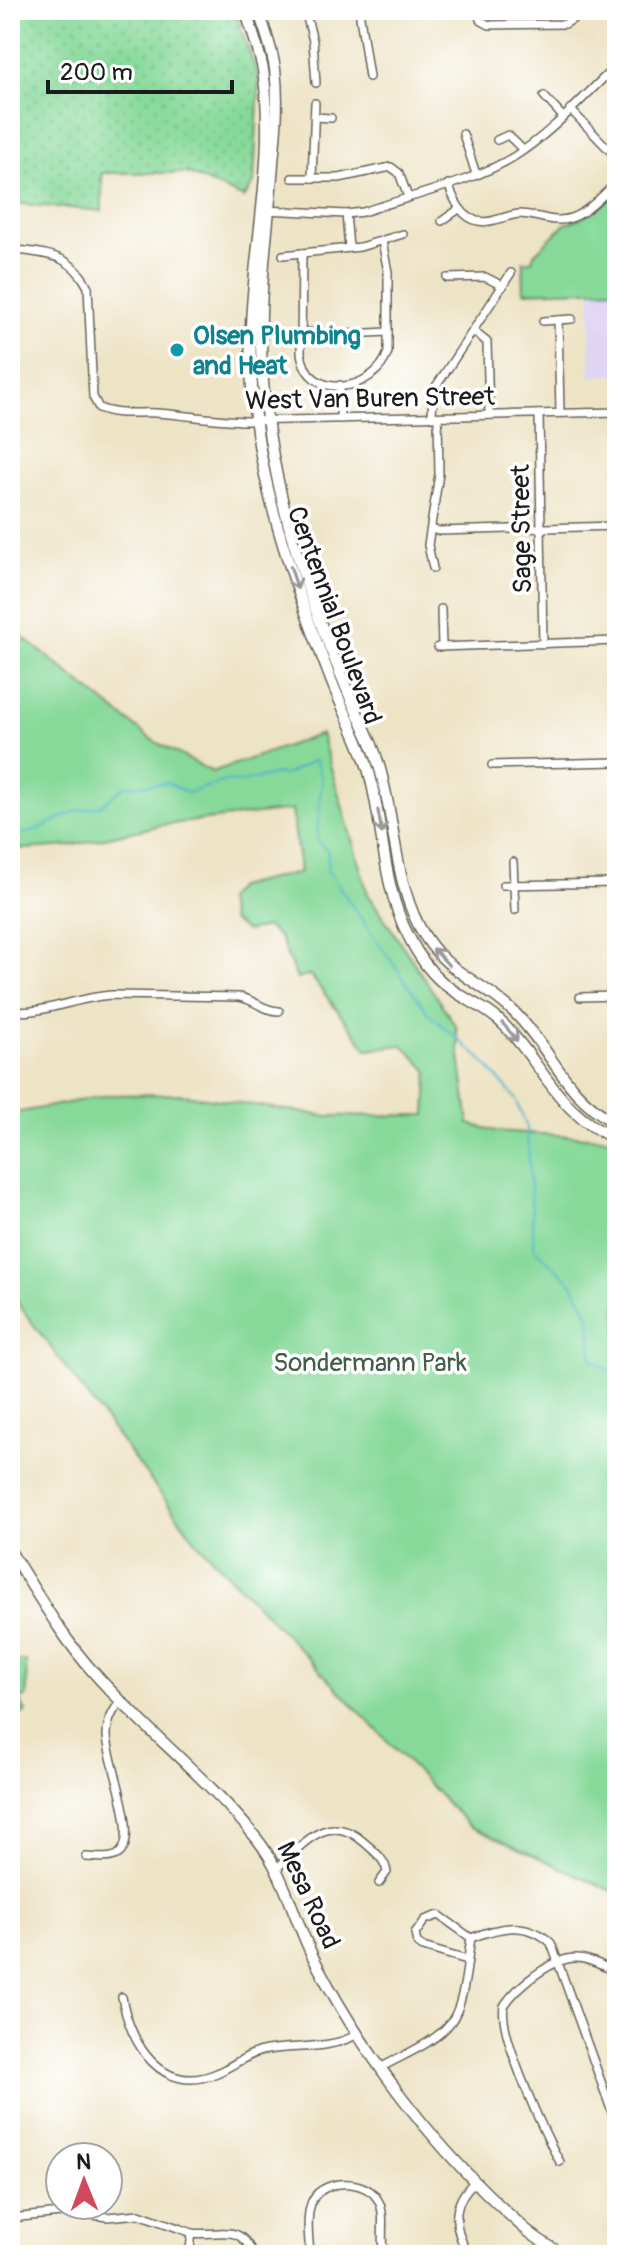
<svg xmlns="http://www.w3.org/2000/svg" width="627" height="2265" viewBox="0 0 627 2265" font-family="Pangolin,sans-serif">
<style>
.built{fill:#e0d4f4}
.grass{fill:url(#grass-dots);stroke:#527a5b;stroke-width:2}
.park{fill:#87d99a;stroke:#527a5b;stroke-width:2}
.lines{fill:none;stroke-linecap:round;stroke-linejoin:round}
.stream{stroke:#4ab2c9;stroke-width:2}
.street-casing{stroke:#656257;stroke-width:10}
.secondary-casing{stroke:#656257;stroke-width:13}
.street{stroke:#fff;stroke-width:7}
.secondary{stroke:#fff;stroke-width:10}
.oneway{stroke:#999}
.culture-dot{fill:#0f9aa8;stroke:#fff;stroke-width:3}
.labels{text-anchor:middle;stroke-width:7;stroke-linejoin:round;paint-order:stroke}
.culture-label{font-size:26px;font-weight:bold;fill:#0d838f;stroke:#fff;text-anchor:start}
.street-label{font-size:26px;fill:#1c1c1c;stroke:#fff}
.park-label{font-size:26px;fill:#415e48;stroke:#fff}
</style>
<defs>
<pattern id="grass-dots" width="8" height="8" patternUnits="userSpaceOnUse" patternTransform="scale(2)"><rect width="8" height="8" fill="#87d99a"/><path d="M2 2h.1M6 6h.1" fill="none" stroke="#74ba84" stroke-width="1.8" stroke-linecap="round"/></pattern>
</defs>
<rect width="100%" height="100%" fill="#fff"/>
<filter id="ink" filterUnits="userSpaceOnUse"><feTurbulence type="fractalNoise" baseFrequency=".0125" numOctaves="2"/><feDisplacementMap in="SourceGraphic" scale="16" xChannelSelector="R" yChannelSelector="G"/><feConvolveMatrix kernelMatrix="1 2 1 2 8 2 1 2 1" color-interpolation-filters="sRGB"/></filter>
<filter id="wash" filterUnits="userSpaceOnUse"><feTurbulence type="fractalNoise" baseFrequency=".006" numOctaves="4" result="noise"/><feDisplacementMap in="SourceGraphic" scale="32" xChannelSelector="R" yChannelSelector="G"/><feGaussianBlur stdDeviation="1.8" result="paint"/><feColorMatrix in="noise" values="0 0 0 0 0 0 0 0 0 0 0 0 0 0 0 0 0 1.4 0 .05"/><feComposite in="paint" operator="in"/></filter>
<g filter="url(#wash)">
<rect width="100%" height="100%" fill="#ede3c5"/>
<!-- built -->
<path class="built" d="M591,289H617V374L590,376Z"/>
<!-- grass -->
<g class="grass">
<path d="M10,10H234L259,79L254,183L244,198L187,173H102V211L10,203Z"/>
<path d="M26,1661L27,1696L18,1699L26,1712L10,1719V1662Z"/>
</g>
<!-- park -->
<g class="park">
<path d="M617,188V289L524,292L523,261H532L534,254L565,224L583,217Z"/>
<path d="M10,627L152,740L212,772L321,734L368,894L456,1026L469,1124L496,1131L617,1139V1521L611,1666L617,1670V1893L469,1826L196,1541L10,1293V1114L109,1095L179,1094L326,1116L426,1115L428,1071L403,1045L367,1049L310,975L297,979L280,938L267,927L246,931L231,921L226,899L237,887L300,872L292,810L162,825L70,846L10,850Z"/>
</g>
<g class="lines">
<!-- stream -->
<g class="stream">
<path d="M10,837L34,831L76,811L100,806L125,786L168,783L188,793L225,781L241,782L277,774L285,775L315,760L322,779L317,837L320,845L328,851L327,870L428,1013L481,1059L516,1099L527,1128L534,1248L573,1284L590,1318L592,1359L617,1375"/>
<path d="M617,1432L614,1436L617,1447"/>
</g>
</g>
</g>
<g filter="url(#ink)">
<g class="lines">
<!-- street casing -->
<g class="street-casing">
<g id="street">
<path d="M305,10L313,41L316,83"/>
<path d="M359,10L369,77"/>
<path d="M479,10L480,20L489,25L565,24L573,19L574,10"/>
<path d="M544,96L562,116"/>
<path d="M570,109L617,158"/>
<path d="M315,117L331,118"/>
<path d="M463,134L476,174"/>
<path d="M497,140L508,135L523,150"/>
<path d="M292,178H339L391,167L399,173L408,197"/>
<path d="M312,178L315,103"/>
<path d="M448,184C456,206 467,228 495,220C503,218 510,215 519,214C532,214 543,219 556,220C581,222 600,197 617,182"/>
<path d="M265,210L346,214L363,212C409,196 474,182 515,156C553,132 585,95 617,65"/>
<path d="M346,214L349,248"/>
<path d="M442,221L459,209"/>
<path d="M10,249C45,254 70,252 88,287L93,397L99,408C117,416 136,412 156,413C186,415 216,420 246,421L617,412"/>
<path d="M302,253L301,352C306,402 375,393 388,352V272L382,241"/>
<path d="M283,255L360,247L403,234"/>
<path d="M447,278L485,277L503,286"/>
<path d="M558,320L560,413"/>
<path d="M543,321L572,319"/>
<path d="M473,331L487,342L489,415"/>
<path d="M302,332L349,334L388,332"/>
<path d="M340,385V419"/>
<path d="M539,414L543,644"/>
<path d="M432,417L433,391L511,273"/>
<path d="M431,529L438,531L617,526"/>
<path d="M433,568L428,545L439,474L438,417"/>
<path d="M441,609L442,647"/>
<path d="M438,647L617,641"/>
<path d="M492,765L617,762"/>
<path d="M513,862L515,910"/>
<path d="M503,885L617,883"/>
<path d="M580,997L617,996"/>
<path d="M10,1011C38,1016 81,996 112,995L239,997C254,999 263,1011 279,1011"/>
<path d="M86,1857C96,1857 108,1860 117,1855C143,1841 107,1760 107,1735C107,1721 113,1711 121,1700"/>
<path d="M276,1869C304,1844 328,1809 365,1843C374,1851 385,1859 387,1872L379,1883"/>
<path d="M471,1938C499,1927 527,1920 551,1943L617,2126"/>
<path d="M467,1960L423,1947L417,1943L415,1934L425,1920L439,1915L471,1938"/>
<path d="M122,1997C130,2044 162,2097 217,2073C233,2066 250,2052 267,2050C298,2045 330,2050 358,2034"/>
<path d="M382,2067C403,2055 435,2043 450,2023C465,2005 467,1961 471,1938"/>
<path d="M560,2162C545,2135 498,2034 504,2006C516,1987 552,1958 576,1958C589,1958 605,1967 617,1973"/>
<path d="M10,2218L72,2212L107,2217L139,2214L192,2233L190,2249L187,2255"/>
<path d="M192,2233C219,2237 240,2221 253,2255"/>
<path d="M310,2255C309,2239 305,2214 313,2199C325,2178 367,2179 378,2200C387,2215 379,2238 384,2255"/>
<path d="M468,2255C454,2228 450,2205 474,2182"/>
<path d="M606,2255L617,2240"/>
</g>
</g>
<!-- secondary casing -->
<g class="secondary-casing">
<g id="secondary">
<path d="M245,10C252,30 259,50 263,70C278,170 246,271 251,371C256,480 292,579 331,680C343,711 360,740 369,772C384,826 382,887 409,937C417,953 428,970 442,982C461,999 486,1006 504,1025C545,1067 558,1115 617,1139"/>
<path d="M258,10C265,29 272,49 275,69C279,100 276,131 273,162C269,223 259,285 261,346C264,448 290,545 327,640C336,663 345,686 355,708C363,725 372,742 377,759C395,813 393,876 419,926C445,975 479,978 514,1012C555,1053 561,1093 617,1124"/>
<path d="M10,1551C37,1593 62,1638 96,1675C147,1732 209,1779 257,1839C285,1874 294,1920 314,1959C359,2047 427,2138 499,2205C520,2225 539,2243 566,2255"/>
</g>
</g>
<!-- street -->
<use href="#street" class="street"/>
<!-- secondary -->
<use href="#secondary" class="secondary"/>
</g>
<!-- one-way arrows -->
<defs><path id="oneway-shaft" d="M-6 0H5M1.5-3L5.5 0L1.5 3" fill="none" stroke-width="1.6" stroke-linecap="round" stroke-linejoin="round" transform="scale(2)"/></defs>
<g class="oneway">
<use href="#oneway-shaft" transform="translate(294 578) rotate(72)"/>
<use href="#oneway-shaft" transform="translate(380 822) rotate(80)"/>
<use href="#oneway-shaft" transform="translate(441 957) rotate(-133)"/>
<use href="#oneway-shaft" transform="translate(510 1032) rotate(50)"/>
</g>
</g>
<!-- markers -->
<circle class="culture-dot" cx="177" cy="350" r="8"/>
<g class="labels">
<!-- culture labels -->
<g class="culture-label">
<text x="193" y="344">Olsen Plumbing<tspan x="193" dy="30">and Heat</tspan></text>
</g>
<!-- street labels -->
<g class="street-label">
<text transform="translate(370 398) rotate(-1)" y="9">West Van Buren Street</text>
<text transform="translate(521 529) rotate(-91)" y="9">Sage Street</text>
<text transform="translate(335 615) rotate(70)" y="9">Centennial Boulevard</text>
<text transform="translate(309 1895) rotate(65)" y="9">Mesa Road</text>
</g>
<!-- park labels -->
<g class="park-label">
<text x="370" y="1371">Sondermann Park</text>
</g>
</g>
<!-- margin -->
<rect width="627" height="2265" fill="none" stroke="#fff" stroke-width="40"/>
<!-- north arrow -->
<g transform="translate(84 2181) rotate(359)"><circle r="38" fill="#ffffff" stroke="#a4a4a4" stroke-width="2"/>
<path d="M0-6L14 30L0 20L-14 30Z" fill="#d1495b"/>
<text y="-12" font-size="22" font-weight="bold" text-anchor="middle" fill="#1c1c1c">N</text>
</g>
<!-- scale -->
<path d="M48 80v12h184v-12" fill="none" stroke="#1c1c1c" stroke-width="4"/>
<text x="60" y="80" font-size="24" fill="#1c1c1c" stroke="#ffffff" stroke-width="6" paint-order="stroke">200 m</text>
</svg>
